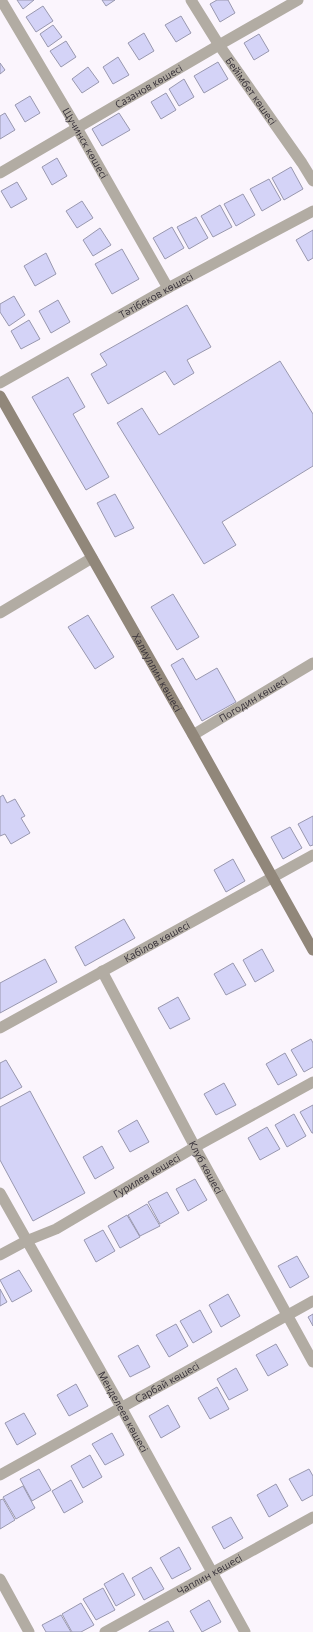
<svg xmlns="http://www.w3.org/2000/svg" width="313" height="1632" viewBox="0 0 313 1632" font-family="'Open Sans',sans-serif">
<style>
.building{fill:#d4d3f7;stroke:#9998af}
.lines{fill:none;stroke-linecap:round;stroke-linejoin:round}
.minor{stroke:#b2aca3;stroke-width:11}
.tertiary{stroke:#b2aca3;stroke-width:11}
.secondary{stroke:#91877a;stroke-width:11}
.labels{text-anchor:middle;stroke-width:3;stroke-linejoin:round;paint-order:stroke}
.street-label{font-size:10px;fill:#352f37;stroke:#fbf5fd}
</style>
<rect width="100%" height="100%" fill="#fbf5fd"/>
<!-- building -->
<g class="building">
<path d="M17,0H34L23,9Z"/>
<path d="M102,0H115L106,6Z"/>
<path d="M217,0H228L235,13L220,22L210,4Z"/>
<path d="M43,6L53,21L36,32L26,17Z"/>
<path d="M181,16L191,33L176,42L165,25Z"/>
<path d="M53,25L62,37L48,47L40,34Z"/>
<path d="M144,33L154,51L139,60L128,43Z"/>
<path d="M259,34L269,51L254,60L244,43Z"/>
<path d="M66,41L76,57L61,67L50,51Z"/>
<path d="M118,57L129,75L113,84L103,67Z"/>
<path d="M218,62L228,79L204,93L194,76Z"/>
<path d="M0,63L5,70L0,74Z"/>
<path d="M88,67L99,82L82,93L72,79Z"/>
<path d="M184,79L194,97L179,106L169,89Z"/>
<path d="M166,93L176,110L161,119L151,102Z"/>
<path d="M30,96L40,113L25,122L15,105Z"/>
<path d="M5,113L15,130L0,139V116Z"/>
<path d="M119,113L130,130L102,146L92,129Z"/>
<path d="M57,158L67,176L52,185L42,167Z"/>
<path d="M291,167L303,189L284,200L272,178Z"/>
<path d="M269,179L281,200L262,211L250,189Z"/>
<path d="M17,182L27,199L11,208L1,191Z"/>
<path d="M243,194L255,215L236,226L224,204Z"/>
<path d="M82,201L93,218L77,228L66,211Z"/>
<path d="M220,205L232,227L213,237L201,216Z"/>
<path d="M196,217L208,238L189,249L177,227Z"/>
<path d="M172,227L184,248L165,259L153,238Z"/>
<path d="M100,228L111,245L93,256L83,240Z"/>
<path d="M313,230V258L308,261L296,240Z"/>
<path d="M122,249L139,279L112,294L95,264Z"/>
<path d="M46,253L56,274L35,286L24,266Z"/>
<path d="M14,296L25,315L9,326L0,312V304Z"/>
<path d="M58,300L70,322L51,333L39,311Z"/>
<path d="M187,305L211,347L187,360L194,373L174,385L165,371L108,404L91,374L107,365L100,354Z"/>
<path d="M29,320L40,339L21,349L11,331Z"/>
<path d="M280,361L313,414V466L222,522L236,545L204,564L117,423L142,408L159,435Z"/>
<path d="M68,377L85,407L73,414L109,477L86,490L32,397Z"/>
<path d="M115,494L134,528L115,537L97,503Z"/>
<path d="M173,594L199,637L177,650L151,607Z"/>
<path d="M88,615L114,657L95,669L68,627Z"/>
<path d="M183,658L196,680L217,668L236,702L202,721L171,665Z"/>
<path d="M3,795L7,803L15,799L25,816L21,818L30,833L11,844L5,834L0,836V797Z"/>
<path d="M313,816V845L310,846L298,824Z"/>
<path d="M290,827L302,848L283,859L271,837Z"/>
<path d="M233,859L245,881L226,892L214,870Z"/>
<path d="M124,919L135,938L85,966L75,947Z"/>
<path d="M262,949L274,971L255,982L243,960Z"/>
<path d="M45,959L57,982L0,1013V983Z"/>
<path d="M233,963L246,985L226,995L214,974Z"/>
<path d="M178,997L190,1019L170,1029L158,1008Z"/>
<path d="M311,1039L313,1043V1067L304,1072L291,1050Z"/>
<path d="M285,1053L297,1075L278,1085L266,1064Z"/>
<path d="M6,1060L22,1087L0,1099V1063Z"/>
<path d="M224,1083L236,1105L216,1115L204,1094Z"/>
<path d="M30,1091L85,1193L33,1221L0,1160V1107Z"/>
<path d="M313,1105V1133H312L300,1112Z"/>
<path d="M294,1114L306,1136L287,1147L275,1125Z"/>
<path d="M137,1120L149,1142L130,1152L118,1131Z"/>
<path d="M267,1127L280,1149L260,1160L248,1138Z"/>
<path d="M102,1146L114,1168L95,1179L83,1157Z"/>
<path d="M195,1179L207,1200L188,1211L176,1189Z"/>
<path d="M167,1192L179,1213L160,1224L148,1202Z"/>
<path d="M147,1204L160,1226L140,1236L128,1215Z"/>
<path d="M127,1215L140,1237L120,1248L108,1226Z"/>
<path d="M103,1230L115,1251L96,1262L84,1240Z"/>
<path d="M297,1256L309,1277L290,1288L278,1266Z"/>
<path d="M19,1270L32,1291L12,1302L0,1280Z"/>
<path d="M0,1289L7,1302L0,1306Z"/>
<path d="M228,1294L240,1316L221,1327L209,1305Z"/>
<path d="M200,1310L212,1332L193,1343L180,1321Z"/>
<path d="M313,1314V1326L308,1317Z"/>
<path d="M176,1324L188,1346L169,1357L156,1335Z"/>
<path d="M276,1344L288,1365L268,1376L256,1355Z"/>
<path d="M138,1345L150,1367L130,1377L118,1356Z"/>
<path d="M236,1368L248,1390L229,1400L217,1379Z"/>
<path d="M76,1384L88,1406L69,1416L57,1395Z"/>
<path d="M217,1387L229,1409L210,1419L198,1398Z"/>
<path d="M168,1405L180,1427L161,1438L149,1416Z"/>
<path d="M24,1413L36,1434L17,1445L5,1423Z"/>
<path d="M112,1433L124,1455L105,1465L92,1444Z"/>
<path d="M90,1455L102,1477L83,1488L71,1466Z"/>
<path d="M39,1469L51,1490L32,1501L20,1479Z"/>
<path d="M309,1469L313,1476V1495L302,1501L289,1479Z"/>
<path d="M71,1480L83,1502L64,1513L52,1491Z"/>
<path d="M276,1484L288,1506L269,1517L257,1495Z"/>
<path d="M23,1486L35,1508L16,1519L3,1497Z"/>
<path d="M3,1499L15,1520L0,1529V1500Z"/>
<path d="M231,1517L243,1538L224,1549L212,1527Z"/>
<path d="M179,1547L191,1569L172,1579L160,1558Z"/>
<path d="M151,1567L164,1589L144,1600L132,1578Z"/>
<path d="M123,1573L135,1595L116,1606L104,1584Z"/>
<path d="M103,1588L115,1610L96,1620L83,1599Z"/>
<path d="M209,1600L221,1622L202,1632L190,1611Z"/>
<path d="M81,1603L94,1625L81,1632H72L62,1614Z"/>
<path d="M61,1615L71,1632H46L42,1625Z"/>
<path d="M168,1621L174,1632H149V1631Z"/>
</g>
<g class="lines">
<!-- minor -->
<g class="minor">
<path id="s1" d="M1,0L77,128L168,288"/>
<path d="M219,45L298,0"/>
<path d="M0,613L92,558"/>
<path id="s2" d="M193,735L313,663"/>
<path id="s3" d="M102,971L195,1147L313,1362"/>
<path id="s4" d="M0,1028L313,855"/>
<path id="s5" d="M0,1193L121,1407L245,1632"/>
<path id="s6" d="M0,1255L26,1241L56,1229L195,1147L313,1082"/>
<path id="s7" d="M0,1475L313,1301"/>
<path d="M0,1579L29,1632"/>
<path id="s8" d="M105,1632L313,1517"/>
</g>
<!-- tertiary -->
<g class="tertiary">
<path id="s9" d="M191,0L219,45L302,163L313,181"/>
<path id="s10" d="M0,173L219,45"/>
<path id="s11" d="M0,383L168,288L313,211"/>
</g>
<!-- secondary -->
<path class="secondary" id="s12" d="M0,396L193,735L313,950"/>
</g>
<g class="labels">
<!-- street labels -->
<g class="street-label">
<text dy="4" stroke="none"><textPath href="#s10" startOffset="172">Сазанов көшесі</textPath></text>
<text dy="4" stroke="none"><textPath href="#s9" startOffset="109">Бейімбет көшесі</textPath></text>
<text dy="4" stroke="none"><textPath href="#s1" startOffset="166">Щучинск көшесі</textPath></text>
<text dy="4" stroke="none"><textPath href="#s11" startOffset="179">Тәтібеков көшесі</textPath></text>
<text dy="4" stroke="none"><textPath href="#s12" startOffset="318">Халиуллин көшесі</textPath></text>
<text dy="4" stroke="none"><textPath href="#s2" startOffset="70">Погодин көшесі</textPath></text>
<text dy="4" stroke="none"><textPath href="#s4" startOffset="179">Кабілов көшесі</textPath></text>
<text dy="4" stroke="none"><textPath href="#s3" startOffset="222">Клуб көшесі</textPath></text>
<text dy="4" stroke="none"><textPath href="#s6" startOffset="167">Гурилев көшесі</textPath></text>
<text dy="4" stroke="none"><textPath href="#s7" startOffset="191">Сарбай көшесі</textPath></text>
<text dy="4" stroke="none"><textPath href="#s5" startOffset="251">Менделеев көшесі</textPath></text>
<text dy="4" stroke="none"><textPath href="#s8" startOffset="119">Чаплин көшесі</textPath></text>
</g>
</g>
</svg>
